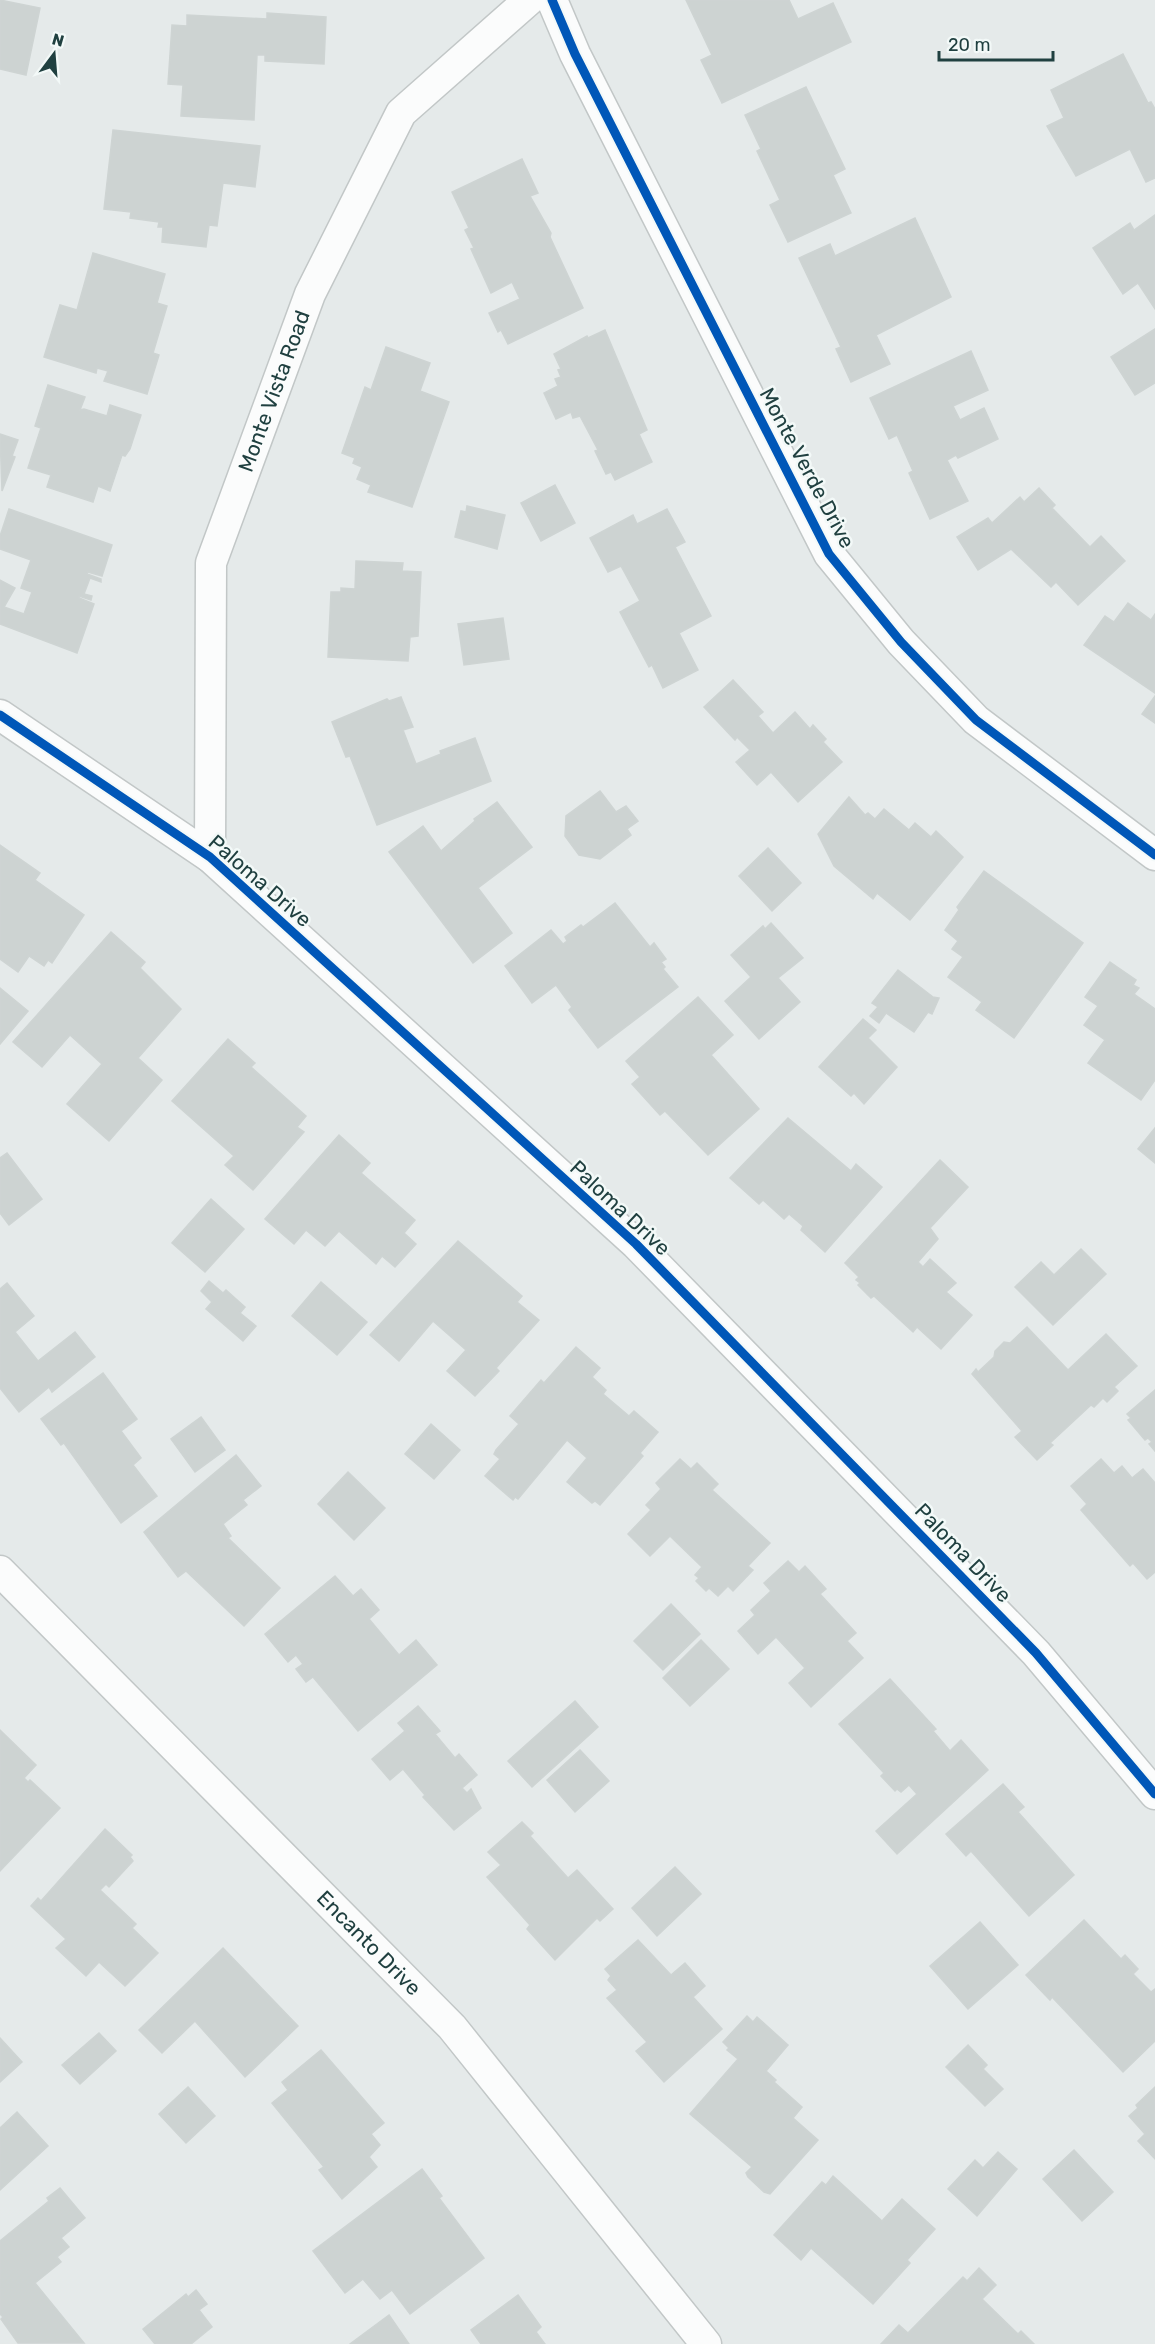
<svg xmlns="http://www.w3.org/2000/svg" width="1155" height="2344" viewBox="0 0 1155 2344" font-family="Rubik,sans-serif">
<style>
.building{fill:#cdd3d2;stroke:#ced4d3;stroke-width:1.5}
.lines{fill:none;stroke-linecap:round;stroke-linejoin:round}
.street-casing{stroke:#c2c7c7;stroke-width:33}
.street{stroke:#fbfcfc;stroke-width:30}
.cycleway-casing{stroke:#f3f9f8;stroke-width:13}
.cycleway{stroke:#0057b8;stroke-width:9}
.labels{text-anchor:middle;stroke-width:5;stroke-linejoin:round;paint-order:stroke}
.street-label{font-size:21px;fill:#204040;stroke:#f3f9f8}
</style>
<rect width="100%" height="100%" fill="#e5eaea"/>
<!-- building -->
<g class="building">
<path d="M0,0L40,8L26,75L0,69Z"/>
<path d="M686,0H789L798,19L833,3L851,42L722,103L701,60L712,55Z"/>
<path d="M267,13L326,17L324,64L265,61V55H257L254,120L181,116L183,85L168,84L172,25L187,26V15L267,19Z"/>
<path d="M1123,54L1148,103L1151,102L1155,109V178L1146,182L1130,149L1076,176L1047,126L1064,118L1051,90Z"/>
<path d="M806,87L845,169L833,175L851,213L788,242L770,205L780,200L757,151L761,149L745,115Z"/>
<path d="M113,130L260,146L255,187L223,183L217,226L209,225L206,247L162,242L163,227H158L159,222L130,218L131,212L104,209Z"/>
<path d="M522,159L538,193L530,196L551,233L550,237L583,308L508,344L501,330L498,332L489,313L520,299L512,282L491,293L471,249L474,248L465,230L469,228L452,192Z"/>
<path d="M1155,215V309L1138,283L1123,294L1093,248L1130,223L1134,230Z"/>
<path d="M915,218L951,297L876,335L890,364L851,382L836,349L841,347L799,258L830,244L835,256Z"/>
<path d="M93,253L165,274L157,303L167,306L153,353L159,355L147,394L104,381L108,371L97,368L96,373L44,357L60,305L77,310Z"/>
<path d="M1155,329V383L1135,395L1111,357Z"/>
<path d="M605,330L647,430L639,434L652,462L615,480L611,472L606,474L595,451L598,450L580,416L573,418L571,412L556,419L544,393L558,386L555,379L561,377L558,370L561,369L554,354L587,336L588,338Z"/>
<path d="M386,347L430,363L420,391L449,402L412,507L368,492L371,485L357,479L362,467L353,463L355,458L342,453L365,387L371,390Z"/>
<path d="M971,351L988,390L953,406L960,420L984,408L998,439L958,458L956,455L947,460L968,501L930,519L909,473L913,471L897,435L889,439L870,398Z"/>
<path d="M48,385L85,397L80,410L84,409L107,416L110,405L141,415L130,449L125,456L122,455L110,491L98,486L93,502L47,487L51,475L28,468L41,428L35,426Z"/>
<path d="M0,434L18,440L12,456L15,457L2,491Z"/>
<path d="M555,485L575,523L541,541L521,503Z"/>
<path d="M1039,488L1055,505L1052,508L1090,547L1101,536L1125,561L1078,605L1056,582L1051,587L1011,549L978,570L957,537L988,518L992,523L1020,497L1024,502Z"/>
<path d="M467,506L505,515L497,549L455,537L461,511L466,512Z"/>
<path d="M9,509L112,545L102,576L88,572L87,574L101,579V582L90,578L84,594L92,596L91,600L79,596V598L94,604L77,653L0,624V580L15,588L4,607L24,614L32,592L21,588L31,560L0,549V536Z"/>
<path d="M667,509L685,542L675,547L711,616L679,633L698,670L663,688L652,665L649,667L620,612L640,601L621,566L608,572L590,538L633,515L637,524Z"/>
<path d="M356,561L403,563L402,571L421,572L418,636L410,637L408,661L328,657L331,592H341V588L355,589Z"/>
<path d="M1128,603L1151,620L1155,614V693L1084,645L1105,616L1114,622Z"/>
<path d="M503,618L509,659L464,665L458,624Z"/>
<path d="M733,680L763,712L758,716L773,733L795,712L810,729L813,725L826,739L823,742L842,762L798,802L771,772L757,785L736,762L750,750L737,737L735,740L704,707Z"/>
<path d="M1155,696V723L1142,714Z"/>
<path d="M401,697L413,727L403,730L416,764L441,754L440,751L475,738L491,781L377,825L350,756L346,757L332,722L387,699L389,701Z"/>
<path d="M600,791L616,812L626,806L638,821L627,829L631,835L600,859L579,855L565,836L566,816Z"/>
<path d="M849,797L865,815L868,813L875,819L884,809L909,830L915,823L931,837L936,831L963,857L910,920L877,893L873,899L834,866L818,834Z"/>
<path d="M497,802L532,847L478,888L512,933L473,963L389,852L423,826L441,851L475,821L474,819Z"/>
<path d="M0,845L40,873L35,880L84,915L52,963L48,960L44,966L29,956L18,972L0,959Z"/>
<path d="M768,848L801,883L772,911L739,876Z"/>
<path d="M984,871L1083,943L1014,1038L976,1010L982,1002L948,977L963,957L952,949L958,941L945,930L959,910L957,907Z"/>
<path d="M615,903L650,947L654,943L666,959L661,962L665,967L663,969L678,987L598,1048L569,1010L572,1007L556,985L532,1003L505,966L551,930L563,944L567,941L565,937L581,925L583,927Z"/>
<path d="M771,923L803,958L778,978L800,1002L759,1039L725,1001L751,977L731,955L763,926L765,929Z"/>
<path d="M111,932L145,962L140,968L181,1009L138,1058L162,1080L109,1141L67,1104L102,1064L70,1035L42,1067L13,1042Z"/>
<path d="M1110,962L1136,980L1133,985L1139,988L1134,994L1155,1009V1080L1141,1100L1088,1063L1105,1040L1084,1025L1098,1006L1085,997Z"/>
<path d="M898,970L933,997L939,998L932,1014L928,1012L914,1032L886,1013L879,1023L870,1016L878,1007L872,1003Z"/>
<path d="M0,988L28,1011L0,1044Z"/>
<path d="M698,997L733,1035L711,1055L759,1109L708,1155L665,1111L660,1115L632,1084L640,1077L626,1061Z"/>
<path d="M863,1019L876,1030L868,1038L897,1067L864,1104L854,1093L851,1096L819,1067Z"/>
<path d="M228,1039L255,1063L251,1067L306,1116L297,1127L304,1132L253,1190L225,1165L234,1156L172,1101Z"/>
<path d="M788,1118L851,1171L856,1164L882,1187L825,1252L801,1230L803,1226L789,1214L784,1219L763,1200L759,1204L730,1178Z"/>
<path d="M1155,1128V1163L1138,1149Z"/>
<path d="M339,1135L370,1163L361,1173L415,1220L404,1233L416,1244L395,1267L382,1256L376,1264L339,1231L325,1246L306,1230L294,1244L265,1219Z"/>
<path d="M7,1153L42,1199L9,1225L0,1213V1158Z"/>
<path d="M940,1160L968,1187L930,1228L938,1239L918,1262L923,1267L930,1259L956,1283L946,1292L972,1315L941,1349L917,1327L913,1332L874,1296L871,1298L858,1285L860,1283L856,1280L859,1277L845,1263Z"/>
<path d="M211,1199L244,1229L205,1272L172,1243Z"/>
<path d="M458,1241L522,1296L517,1302L539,1320L496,1368L499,1371L475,1396L447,1371L466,1350L433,1321L399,1361L370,1335Z"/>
<path d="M1081,1249L1106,1274L1053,1325L1015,1287L1041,1262L1054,1275Z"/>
<path d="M209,1281L223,1293L226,1290L245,1307L240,1313L256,1326L243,1341L206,1309L212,1302L201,1291Z"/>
<path d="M321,1282L367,1322L337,1355L292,1316Z"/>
<path d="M7,1283L34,1316L15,1332L38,1361L75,1332L95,1357L52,1392L49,1387L19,1412L0,1388V1289Z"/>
<path d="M1027,1327L1068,1370L1106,1334L1137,1366L1114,1387L1118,1391L1107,1402L1103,1398L1094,1407L1091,1405L1050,1443L1053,1445L1037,1460L1015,1437L1022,1431L972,1374L976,1369L978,1372L994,1357L995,1351L1004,1342L1010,1343Z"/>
<path d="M576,1347L600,1368L592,1377L606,1390L603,1394L629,1416L634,1411L658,1432L640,1453L643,1456L600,1505L595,1501L592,1503L567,1482L587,1458L567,1440L518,1499L515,1497L513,1500L485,1476L500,1459L494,1454L496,1450L519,1424L510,1416L541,1380L544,1383Z"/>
<path d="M103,1373L137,1419L121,1431L141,1458L133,1465L157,1496L121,1523L64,1443L61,1445L41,1419Z"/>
<path d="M1155,1390V1451L1149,1444L1152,1442L1148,1438L1145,1440L1128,1420L1131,1418L1127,1414Z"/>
<path d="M201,1417L225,1450L195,1472L171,1439Z"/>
<path d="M431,1424L460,1450L434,1479L405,1454Z"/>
<path d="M236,1455L261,1486L243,1500L247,1505L223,1524L231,1536L228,1538L280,1588L244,1626L186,1571L178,1577L144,1532Z"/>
<path d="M680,1459L691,1469L697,1463L718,1484L712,1490L770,1543L748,1566L753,1570L733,1591L728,1586L718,1596L709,1588L706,1591L696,1581L699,1578L695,1575L702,1567L670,1536L650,1556L628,1534L651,1510L646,1505L661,1489L656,1483Z"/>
<path d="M1101,1459L1114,1473L1122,1466L1132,1478L1143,1469L1155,1483V1572L1147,1579L1133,1563L1130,1566L1081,1510L1087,1504L1071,1486Z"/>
<path d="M348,1472L385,1508L354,1540L318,1504Z"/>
<path d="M788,1561L799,1572L805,1566L826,1589L820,1594L856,1633L847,1641L863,1658L811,1707L789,1683L805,1668L776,1637L758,1654L738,1631L755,1615L751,1610L771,1591L764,1583Z"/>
<path d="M335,1576L353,1596L361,1589L379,1610L369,1619L399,1655L416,1640L437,1665L358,1731L313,1677L306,1682L296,1669L303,1664L296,1655L288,1662L265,1634Z"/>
<path d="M671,1604L700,1634L663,1670L634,1641Z"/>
<path d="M701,1640L729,1669L690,1706L663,1678Z"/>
<path d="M890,1679L936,1729L933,1731L950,1751L961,1740L988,1770L897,1854L876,1831L917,1794L909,1785L901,1792L897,1789L895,1791L881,1776L884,1773L839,1724Z"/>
<path d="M575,1701L598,1727L532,1787L508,1761Z"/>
<path d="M418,1706L440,1731L435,1734L455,1758L459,1754L477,1775L462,1788L467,1793L471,1789L481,1808L454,1830L423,1797L425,1795L403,1769L390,1780L372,1759L405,1731L398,1723Z"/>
<path d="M0,1730L36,1765L24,1778L28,1782L30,1780L60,1808L0,1871Z"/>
<path d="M580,1750L609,1781L575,1812L547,1780Z"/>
<path d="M1003,1784L1024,1807L1018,1812L1074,1875L1029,1916L971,1851L966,1856L946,1834Z"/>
<path d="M522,1822L533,1833L530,1836L568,1878L577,1870L613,1909L600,1921L597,1918L555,1960L527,1929L530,1925L487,1877L501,1865L488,1852Z"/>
<path d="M105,1829L132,1855L130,1857L133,1861L109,1887L106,1884L100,1890L136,1924L132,1928L158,1953L125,1986L99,1962L86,1976L56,1948L66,1939L31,1906L38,1898L41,1901Z"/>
<path d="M675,1867L701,1894L657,1936L632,1908Z"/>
<path d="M1084,1920L1121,1959L1125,1955L1138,1969L1133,1974L1151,1992L1155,1989V2041L1123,2072L1052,1997L1050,2000L1026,1975Z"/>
<path d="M980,1922L1018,1965L968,2009L930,1966Z"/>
<path d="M638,1940L671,1975L685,1963L705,1986L693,1997L722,2029L664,2082L636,2051L647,2042L607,1998L617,1990L608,1980L611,1976L605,1969Z"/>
<path d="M223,1948L298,2026L245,2077L195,2021L162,2053L139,2030Z"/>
<path d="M747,2016L753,2022L757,2017L788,2045L766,2071L776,2080L774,2082L802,2107L793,2118L818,2140L770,2194L764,2192L748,2177L746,2173L752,2167L690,2114L738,2059L727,2050L729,2048L723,2042Z"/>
<path d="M99,2033L116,2051L80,2084L62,2065Z"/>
<path d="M0,2038L22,2062L0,2082Z"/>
<path d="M968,2045L987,2065L983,2069L1003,2089L985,2106L946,2067Z"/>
<path d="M321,2050L384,2123L371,2134L380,2145L369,2157L377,2167L342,2199L319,2170L324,2167L272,2103L288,2090L282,2082Z"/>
<path d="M188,2087L215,2116L186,2143L159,2114Z"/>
<path d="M1155,2087V2159L1138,2141L1145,2134L1129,2116L1138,2108L1136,2105Z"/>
<path d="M17,2112L48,2146L0,2190V2128Z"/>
<path d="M1074,2150L1113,2192L1082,2221L1043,2179Z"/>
<path d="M998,2152L1017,2169L977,2216L948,2189L975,2160L983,2168Z"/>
<path d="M422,2169L442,2196L439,2198L484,2258L410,2314L392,2290L380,2299L363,2279L345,2293L313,2251Z"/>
<path d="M833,2176L882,2221L902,2199L935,2229L907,2260L910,2263L873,2304L811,2248L801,2260L774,2235L822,2182L826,2185Z"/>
<path d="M60,2188L85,2218L61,2238L69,2247L57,2257L61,2262L35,2283L84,2343H18L1,2319L3,2317L0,2314V2241L49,2201L47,2198Z"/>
<path d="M979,2268L996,2285L982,2299L1018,2334L1021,2331L1034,2344H881L899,2325L908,2333L963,2277L967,2281Z"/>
<path d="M196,2290L207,2304L199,2310L212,2327L191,2344H155L143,2329L186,2294L188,2297Z"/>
<path d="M518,2295L541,2327L536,2332L545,2344H481L471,2330Z"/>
<path d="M389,2315L409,2344H350Z"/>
</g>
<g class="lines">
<!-- street casing -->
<g class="street-casing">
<g id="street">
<path d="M552,0L575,54L829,554L901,642L976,720L1155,855"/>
<path d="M0,715L210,857L636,1244L1036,1653L1155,1794"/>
<path id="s1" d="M210,857L211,563L310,294L401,113L529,0"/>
<path id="s2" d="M0,1571L452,2027L706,2344"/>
</g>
</g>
<!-- street -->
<use href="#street" class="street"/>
<!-- cycleway casing -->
<g class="cycleway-casing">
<g id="cycleway">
<path d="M552,0L575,54L829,554L901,642L976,720L1155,855"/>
<path d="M0,715L210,857L636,1244L1036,1653L1155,1794"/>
</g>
</g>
<!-- cycleway -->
<use href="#cycleway" class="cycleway"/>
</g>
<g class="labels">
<!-- street labels -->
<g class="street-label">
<text dy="7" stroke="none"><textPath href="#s1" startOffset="477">Monte Vista Road</textPath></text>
<text transform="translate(807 468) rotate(62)" y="7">Monte Verde Drive</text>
<text transform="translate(260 881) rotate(41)" y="7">Paloma Drive</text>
<text transform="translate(620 1208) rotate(43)" y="7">Paloma Drive</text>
<text transform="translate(963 1553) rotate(46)" y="7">Paloma Drive</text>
<text dy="7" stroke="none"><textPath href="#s2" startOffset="524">Encanto Drive</textPath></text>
</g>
</g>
<!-- north arrow -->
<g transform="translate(54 54) rotate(16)" stroke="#f3f9f8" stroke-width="4.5" paint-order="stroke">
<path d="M0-4.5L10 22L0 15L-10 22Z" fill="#204040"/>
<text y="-9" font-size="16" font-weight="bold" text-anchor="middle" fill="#204040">N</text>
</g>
<!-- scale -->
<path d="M939 51v9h114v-9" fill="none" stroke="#204040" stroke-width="3"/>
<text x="948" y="51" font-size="18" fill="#204040" stroke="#f3f9f8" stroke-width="4.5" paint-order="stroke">20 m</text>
</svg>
